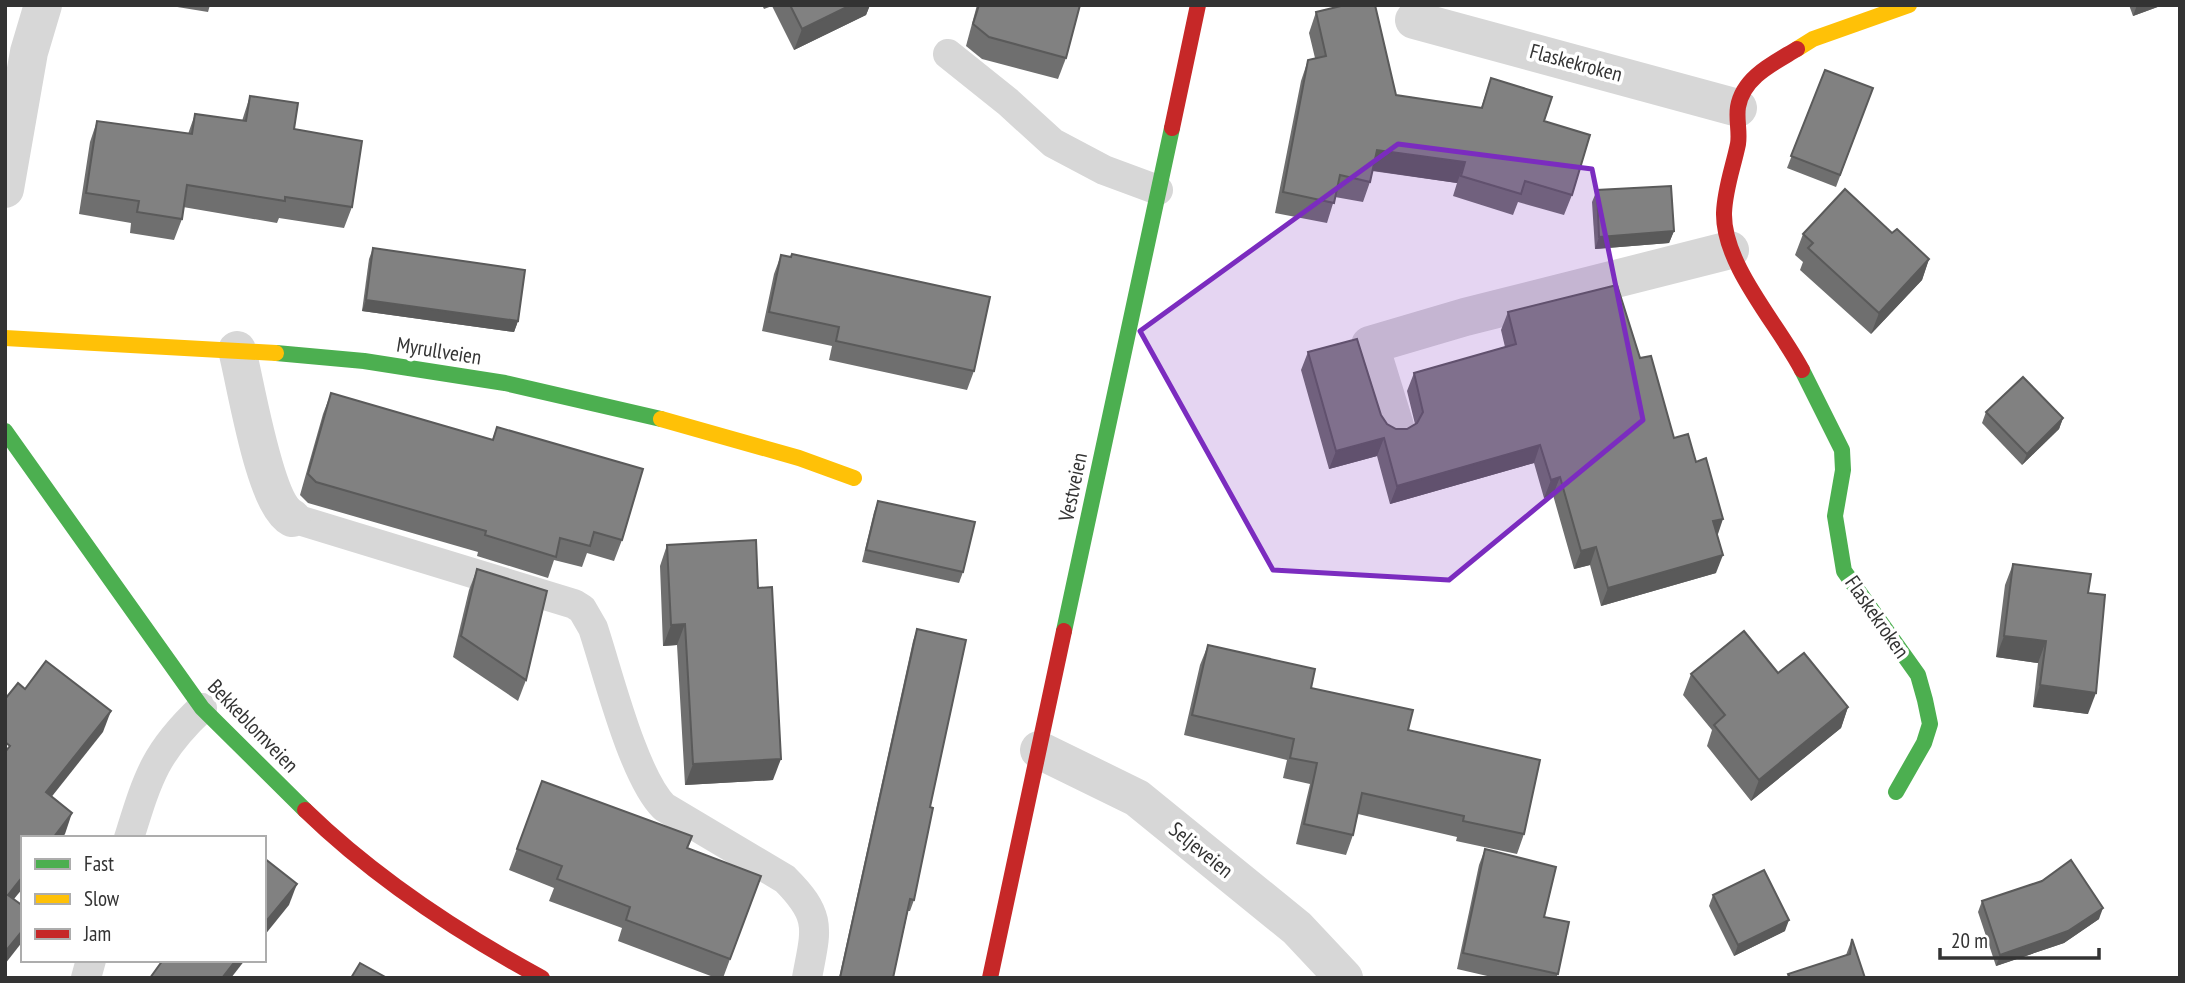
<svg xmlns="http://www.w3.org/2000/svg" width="2185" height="983" viewBox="0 0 2185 983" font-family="'PT Sans Narrow',sans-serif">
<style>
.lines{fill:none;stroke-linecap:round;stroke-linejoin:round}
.lane{stroke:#d7d7d7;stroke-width:30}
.street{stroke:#d7d7d7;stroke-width:38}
.fast{stroke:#4caf50;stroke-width:16}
.slow{stroke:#ffc107;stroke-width:16}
.jam{stroke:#c62828;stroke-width:16}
.wall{fill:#6f6f6f}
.shaded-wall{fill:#5a5a5a}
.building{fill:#818181;stroke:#5a5a5a;stroke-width:2}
.marked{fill:#7b2cbf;fill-opacity:0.2;stroke:#7b2cbf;stroke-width:5;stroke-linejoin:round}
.labels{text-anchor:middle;stroke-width:7;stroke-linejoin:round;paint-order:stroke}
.street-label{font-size:21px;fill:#333;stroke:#fff}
</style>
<rect width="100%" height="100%" fill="#fff"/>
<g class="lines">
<!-- lane -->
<g class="lane">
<path d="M948,54L1008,102L1053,143L1104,170L1158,190"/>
<path d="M292,518L574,604L582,609L593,628C608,673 633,776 664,807L785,879C823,917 816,929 807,978"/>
<path d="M129,838C148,777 155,752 202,708"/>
<path d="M86,978L91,960"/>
</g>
<!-- street -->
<g class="street">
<path d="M1414,20L1738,108"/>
<path d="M5,189L29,52L43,5"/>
<path d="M237,350C246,384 264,503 292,518"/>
<path d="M1395,426L1370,345L1465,317L1730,250"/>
<path d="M1039,750L1137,798L1297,928L1344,978"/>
</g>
<!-- fast -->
<g class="fast">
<path d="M276,353L364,361L505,383L661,419"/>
<path d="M1802,370L1842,450L1843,470L1835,516L1844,571L1918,675L1925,700L1930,724L1924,743L1896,792"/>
<path d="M5,431L202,708L305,810"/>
<path d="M1064,631L1172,128"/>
</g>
<!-- slow -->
<g class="slow">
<path d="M1797,49L1813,39L1909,5"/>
<path d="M5,338L276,353"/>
<path d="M661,419L799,458L854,478"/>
</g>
<!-- jam -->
<g class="jam">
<path d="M1797,49C1774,63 1743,77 1738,107C1736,119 1740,132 1738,144C1733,168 1725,188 1724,213C1723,265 1778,324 1802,370"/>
<path d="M1172,128L1198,5"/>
<path d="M305,810C374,877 457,932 542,978"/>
<path d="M990,978L1064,631"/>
</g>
</g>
<!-- wall -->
<g class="wall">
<path d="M165,5H210L208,12Z"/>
<path d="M762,5H870L866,15L794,50L772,6L764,9Z"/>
<path d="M977,5H1080L1066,58L1058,79L982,59L966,46Z"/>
<path d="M2129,5H2163L2133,16Z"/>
<path d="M1316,12L1396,95L1481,108L1491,78L1544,121L1572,195L1564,215L1518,202L1513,215L1453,196L1457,183L1372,171L1370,182L1363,202L1335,197L1327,223L1275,213L1301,81L1308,60L1315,58L1309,33Z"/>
<path d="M1825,70L1873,88L1836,187L1787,168Z"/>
<path d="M250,96L294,129L352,207L344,228L279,218L277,223L183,207L182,219L174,240L130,233L131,223L79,214L90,142L97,121L188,134L195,114L242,121Z"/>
<path d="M1597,190L1674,231L1669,243L1595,249L1592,202Z"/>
<path d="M1803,234L1929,259L1922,280L1871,334L1800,270L1803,262L1795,255Z"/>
<path d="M373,248L518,321L514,332L362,311L369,259Z"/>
<path d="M781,255L974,371L967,390L829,360L832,346L762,331L774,274Z"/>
<path d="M1508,312L1640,358L1717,536L1716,573L1601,606L1590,565L1574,569L1553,495L1544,498L1534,463L1390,504L1377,456L1329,469L1301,370L1308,352L1381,415L1387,424L1396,429H1407L1415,424L1407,391L1414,373L1505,347L1501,330Z"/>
<path d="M331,393L492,440L497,427L622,540L614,561L587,553L582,567L554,560L548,578L477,556L478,552L308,503L300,495L323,414Z"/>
<path d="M1986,412L2063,418L2059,429L2022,465L1982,423Z"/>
<path d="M878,501L963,572L959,583L862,562L874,512Z"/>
<path d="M667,545L758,588L773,780L685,785L677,645L663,646L660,566Z"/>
<path d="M2013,564L2088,593V714L2033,707L2038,663L1996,657L2005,585Z"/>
<path d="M477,569L526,680L518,701L453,657L469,590Z"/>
<path d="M917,629L930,807L914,900L910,911H908L893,978H839L913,641Z"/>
<path d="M1208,645L1311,688L1408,730L1524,834L1517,854L1456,841L1457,837L1358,814L1353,835L1346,855L1296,844L1310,784L1283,778L1287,760L1184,735L1200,665Z"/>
<path d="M1691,674L1848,707L1841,728L1751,801L1707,746L1712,730L1683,695Z"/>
<path d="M542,781L687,848L761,876L723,978H716L618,941L622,928L549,901L554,888L509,870Z"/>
<path d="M1485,849L1558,974L1556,978H1496L1457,969L1479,865Z"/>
<path d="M1713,895L1785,931L1734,956L1709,906Z"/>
<path d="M1982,901L2099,919L2064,943L1996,966L1978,912Z"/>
<path d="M1852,939L1865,978H1787L1788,974L1846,955Z"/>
</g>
<!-- shaded-wall -->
<g class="shaded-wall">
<path d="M851,5H870L866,15L794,50L802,29Z"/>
<path d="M2137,5H2163L2133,16Z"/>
<path d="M1377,150L1465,162L1457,183L1369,170Z"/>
<path d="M1674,231L1669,243L1595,249L1599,237Z"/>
<path d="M1929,259L1922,280L1871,334L1879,313Z"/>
<path d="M366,300L518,321L514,332L362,311Z"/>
<path d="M2063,418L2059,429L2022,465L2027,454Z"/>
<path d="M1384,438L1377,456L1329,469L1336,451Z"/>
<path d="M1540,445L1534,463L1390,504L1397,486Z"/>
<path d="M1560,477L1553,495L1544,498L1551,480Z"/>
<path d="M1723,519L1717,537L1713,521Z"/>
<path d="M1596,547L1590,565L1574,569L1581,551Z"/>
<path d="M1723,555L1716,573L1601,606L1608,588Z"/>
<path d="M685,624L677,645L663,646L671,625Z"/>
<path d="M2004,636L2046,641L2038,663L1996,657Z"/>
<path d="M2040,685L2096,693L2088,714L2033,707Z"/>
<path d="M1848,707L1841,728L1751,801L1759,780Z"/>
<path d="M111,711L103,732L38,814L46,792Z"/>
<path d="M781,759L773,780L685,785L693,764Z"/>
<path d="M72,813L65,834L62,838H53Z"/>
<path d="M23,876V888L5,910L8,895Z"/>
<path d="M297,884L289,905L264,936V924Z"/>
<path d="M2103,908L2099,919L2064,943L1996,966L2000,955Z"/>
<path d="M1789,920L1785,931L1734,956L1738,945Z"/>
<path d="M23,930V941L5,964V952Z"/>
<path d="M236,960H245L231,978H222Z"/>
</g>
<!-- building -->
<g class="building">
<path d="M790,5H851L802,29Z"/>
<path d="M979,5H1080L1066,58L989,37L973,24Z"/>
<path d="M1345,5H1375L1396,95L1482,108L1491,78L1552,97L1544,121L1590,135L1572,195L1525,181L1521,194L1461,176L1465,162L1377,150L1370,182L1340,175L1334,203L1283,192L1308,60L1326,56L1316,12Z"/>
<path d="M1825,70L1873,88L1840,175L1791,156Z"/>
<path d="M250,96L298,103L294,129L362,141L352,207L285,197V201L187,185L182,219L137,212L139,201L86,193L97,121L192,134L195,114L246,121Z"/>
<path d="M1671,186L1674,231L1599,237L1597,190Z"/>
<path d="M1845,189L1892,233L1897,229L1929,259L1879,313L1808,248L1813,243L1803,234Z"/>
<path d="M373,248L525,270L518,321L366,300Z"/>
<path d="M792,254L990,297L974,371L836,341L839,327L769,312L781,255L791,257Z"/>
<path d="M1617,285L1640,358L1651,356L1674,438L1688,434L1696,462L1706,458L1723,519L1713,521L1723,555L1608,588L1596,547L1581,551L1560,477L1551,480L1540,445L1397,486L1384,438L1336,451L1308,352L1357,339L1381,415L1387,424L1396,429H1407L1417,423L1423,412L1414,373L1516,344L1508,312Z"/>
<path d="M2023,377L2063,418L2027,454L1986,412Z"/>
<path d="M331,393L493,440L497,427L643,469L622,540L594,532L590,546L560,538L556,557L485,535L486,531L316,482L308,474Z"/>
<path d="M878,501L975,522L963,572L866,550Z"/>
<path d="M756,540L758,588L772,587L781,759L693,764L685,624L671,625L667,545Z"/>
<path d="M2013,564L2091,574L2088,593L2105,595L2096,693L2040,685L2046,641L2004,636Z"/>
<path d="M477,569L547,591L526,680L461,636Z"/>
<path d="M917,629L966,640L930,807L933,808L914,900L910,899L893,978H840Z"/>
<path d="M1744,631L1778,673L1804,653L1848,707L1759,780L1714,725L1725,715L1691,674Z"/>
<path d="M1208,645L1315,669L1311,688L1413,710L1408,730L1540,760L1524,834L1463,821L1464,816L1362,793L1353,835L1304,824L1317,763L1290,758L1294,739L1192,715Z"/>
<path d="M46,661L111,711L46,792L72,813L53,838H23V876L8,895L23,906V930L5,952V752L10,746L5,742V699L18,683L25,689Z"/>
<path d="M542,781L692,836L687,848L761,876L730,959L626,920L630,907L557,879L562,866L517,849Z"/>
<path d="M1485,849L1556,867L1544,917L1569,922L1558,974L1463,953Z"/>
<path d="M264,858L297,884L264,924Z"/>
<path d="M2071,860L2103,908L2068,931L2000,955L1982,901L2042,881Z"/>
<path d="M1764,870L1789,920L1738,945L1713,895Z"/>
<path d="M1852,939L1865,978H1790L1788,974L1850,954Z"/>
<path d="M163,960H236L222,978H150Z"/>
<path d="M360,963L387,978H351Z"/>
</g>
<!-- marked area -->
<path class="marked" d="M1398,144L1592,169L1643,420L1449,580L1273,570L1140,331Z"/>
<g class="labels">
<!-- street labels -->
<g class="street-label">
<text transform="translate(1576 63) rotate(15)" y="7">Flaskekroken</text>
<text transform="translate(439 351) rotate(9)" y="7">Myrullveien</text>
<text transform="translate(1073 487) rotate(-78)" y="7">Vestveien</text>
<text transform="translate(1877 617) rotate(55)" y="7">Flaskekroken</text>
<text transform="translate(253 726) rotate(46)" y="7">Bekkeblomveien</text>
<text transform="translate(1201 850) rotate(39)" y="7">Seljeveien</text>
</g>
</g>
<!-- border -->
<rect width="2185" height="983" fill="none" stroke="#333333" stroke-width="14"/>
<!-- legend -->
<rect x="21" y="836" width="245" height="126" fill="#ffffff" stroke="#adadad" stroke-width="2"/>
<rect x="35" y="859" width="35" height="10" fill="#4caf50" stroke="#adadad" stroke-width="2"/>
<text x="84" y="871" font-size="21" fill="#333333">Fast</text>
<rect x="35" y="894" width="35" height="10" fill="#ffc107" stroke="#adadad" stroke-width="2"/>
<text x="84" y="906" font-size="21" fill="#333333">Slow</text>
<rect x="35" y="929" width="35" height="10" fill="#c62828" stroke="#adadad" stroke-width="2"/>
<text x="84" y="941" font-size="21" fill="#333333">Jam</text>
<!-- scale -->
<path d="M1940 948v10h159v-10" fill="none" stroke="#333333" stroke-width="3.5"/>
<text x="1951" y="948" font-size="21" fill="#333333" stroke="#ffffff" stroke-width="5" paint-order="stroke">20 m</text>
</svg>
